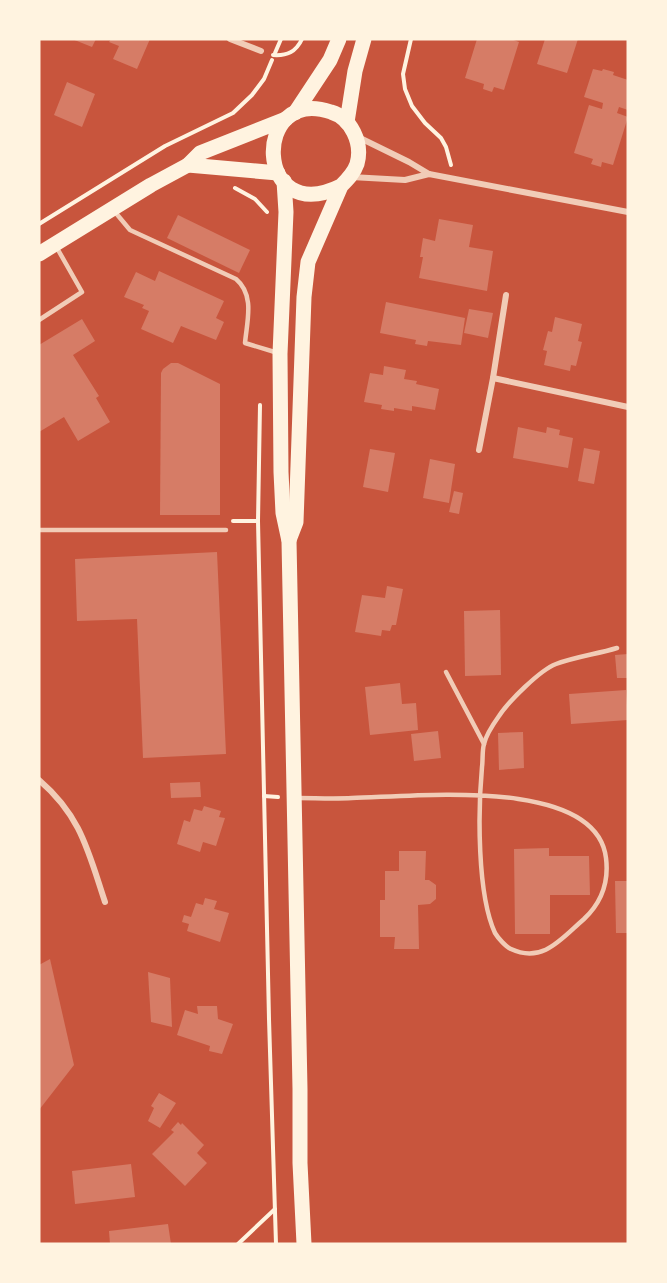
<svg xmlns="http://www.w3.org/2000/svg" width="667" height="1283" viewBox="0 0 667 1283" font-family="'Golos Text',sans-serif">
<style>
.building{fill:#d67c66}
.lines{fill:none;stroke-linecap:round;stroke-linejoin:round}
.path{stroke:#fff3e0;stroke-width:4}
.service{stroke:#f1ccb7;stroke-width:4.5}
.minor{stroke:#f1ccb7;stroke-width:6}
.primary{stroke:#fff3e0;stroke-width:15}
</style>
<rect width="100%" height="100%" fill="#c8553d"/>
<!-- building -->
<g class="building">
<path d="M72,39H96L92,47Z"/>
<path d="M111,39H150L137,69L113,59L119,46L109,42Z"/>
<path d="M477,39H511L519,42L504,90L494,87L492,92L483,89L484,84L465,78Z"/>
<path d="M545,39H578L567,73L537,64Z"/>
<path d="M593,69L602,71L603,69L614,72L613,75L628,80V110L619,107L617,113L628,117L613,165L602,162L601,167L591,164L593,159L574,153L589,105L602,109L603,103L584,97Z"/>
<path d="M67,82L95,94L82,127L54,115Z"/>
<path d="M178,215L250,250L239,273L167,238Z"/>
<path d="M439,219L473,225L469,247L493,251L487,291L419,278L423,257H420L423,238L435,241Z"/>
<path d="M159,271L224,301L216,318L224,322L216,340L181,326L173,343L141,329L149,311L142,308L144,305L124,297L136,272L155,281Z"/>
<path d="M386,302L465,318L461,345L428,341L427,346L415,344L416,340L380,333Z"/>
<path d="M469,309L493,313L488,338L464,333Z"/>
<path d="M555,317L582,324L578,341L582,342L576,366L571,365L570,371L544,365L547,351L543,350L548,331L552,332Z"/>
<path d="M82,319L95,341L73,355L99,396L96,398L110,422L78,441L64,417L39,432V345Z"/>
<path d="M171,363H178L220,384V515H160L161,373L163,369Z"/>
<path d="M384,366L406,370L404,379L417,381L416,384L439,389L435,410L412,406V411L394,408V411L381,409L382,405L364,402L370,373L383,375Z"/>
<path d="M518,427L546,433L547,427L560,430L559,435L573,438L568,468L513,458Z"/>
<path d="M584,448L600,451L594,484L578,481Z"/>
<path d="M370,449L395,453L388,492L363,487Z"/>
<path d="M430,459L455,464L449,503L423,498Z"/>
<path d="M454,491L463,493L459,514L449,512Z"/>
<path d="M217,552L226,754L143,758L137,619L77,621L75,559Z"/>
<path d="M387,586L403,589L396,625H392L390,631L382,630L381,636L355,632L362,595L385,598Z"/>
<path d="M500,610L501,675L465,676L464,611Z"/>
<path d="M628,654V678H617L615,655Z"/>
<path d="M400,683L402,704L416,703L418,730L370,735L365,687Z"/>
<path d="M626,690L628,720L571,724L569,694Z"/>
<path d="M438,731L441,758L414,761L411,734Z"/>
<path d="M523,732L524,768L499,770L498,733Z"/>
<path d="M200,782L201,797L171,798L170,783Z"/>
<path d="M204,806L221,811L219,817L225,818L216,846L203,842L200,852L177,844L184,820L190,822L194,809L202,811Z"/>
<path d="M549,848V856H589L590,895H550V934H515L514,849Z"/>
<path d="M399,851H426L425,880H429L436,885V899L430,904L418,905L419,949H394L395,937H380V900H385V871H399Z"/>
<path d="M615,881H628V933H616Z"/>
<path d="M205,898L217,901L214,909L229,913L220,942L187,931L189,924L182,922L184,915L191,917L196,903L203,905Z"/>
<path d="M50,959L74,1065L39,1110V965Z"/>
<path d="M148,972L170,978L172,1027L151,1022Z"/>
<path d="M197,1006H217L218,1019L233,1024L222,1054L209,1051L210,1046L177,1035L185,1010L198,1014Z"/>
<path d="M159,1093L176,1103L160,1128L148,1121L154,1108L151,1106Z"/>
<path d="M178,1122L181,1125L182,1123L204,1145L197,1153L207,1163L185,1186L152,1154L174,1132L171,1130Z"/>
<path d="M131,1164L135,1197L75,1204L72,1171Z"/>
<path d="M168,1224L171,1244H110L109,1231Z"/>
</g>
<g class="lines">
<!-- path -->
<g class="path">
<path d="M411,39L403,74L405,89L412,106L425,123L441,138L446,147L451,165"/>
<path d="M275,53L281,39"/>
<path d="M273,55C287,56 296,52 302,39"/>
<path d="M235,188L255,199L267,212"/>
<path d="M39,224L165,146L233,113L252,95L264,79L272,60"/>
<path d="M260,405L258,521L269,1019L276,1244"/>
<path d="M233,521H258"/>
<path d="M264,796L278,797"/>
<path d="M238,1244L275,1209"/>
</g>
<!-- service -->
<g class="service">
<path d="M115,212L130,230L236,279C255,295 247,321 245,343L278,353"/>
<path d="M39,320L82,292L57,248"/>
<path d="M39,530H226"/>
<path d="M446,672L484,744"/>
<path d="M297,798C315,798 334,799 352,798C410,797 596,775 606,858C609,882 602,902 584,919C562,938 543,964 511,949C506,947 498,938 495,933C477,894 478,810 482,767C483,760 482,751 484,744C486,735 494,723 499,716C508,702 540,670 556,664C575,657 597,654 617,648"/>
</g>
<!-- minor -->
<g class="minor">
<path d="M230,39L261,51"/>
<path d="M358,137L409,162L429,174"/>
<path d="M351,177L405,180L429,174L628,212"/>
<path d="M493,378L628,407"/>
<path d="M479,450L493,378L506,295"/>
<path d="M39,780C81,816 88,851 105,902"/>
</g>
<!-- primary -->
<g class="primary">
<path d="M295,113L330,60L339,39"/>
<path d="M347,122L355,71L364,39"/>
<path d="M188,165L278,173"/>
<path d="M284,181L286,212L280,354L281,472L283,513L289,541L300,1089V1163L304,1244"/>
<path d="M39,254L151,185L188,165L200,153L286,119"/>
<path d="M289,540L296,522L304,297L308,262L341,186C347,180 354,173 357,164C363,143 351,118 331,112C251,85 254,229 341,186"/>
</g>
</g>
<!-- border -->
<rect width="667" height="1283" fill="none" stroke="#fff3e0" stroke-width="81"/>
</svg>
